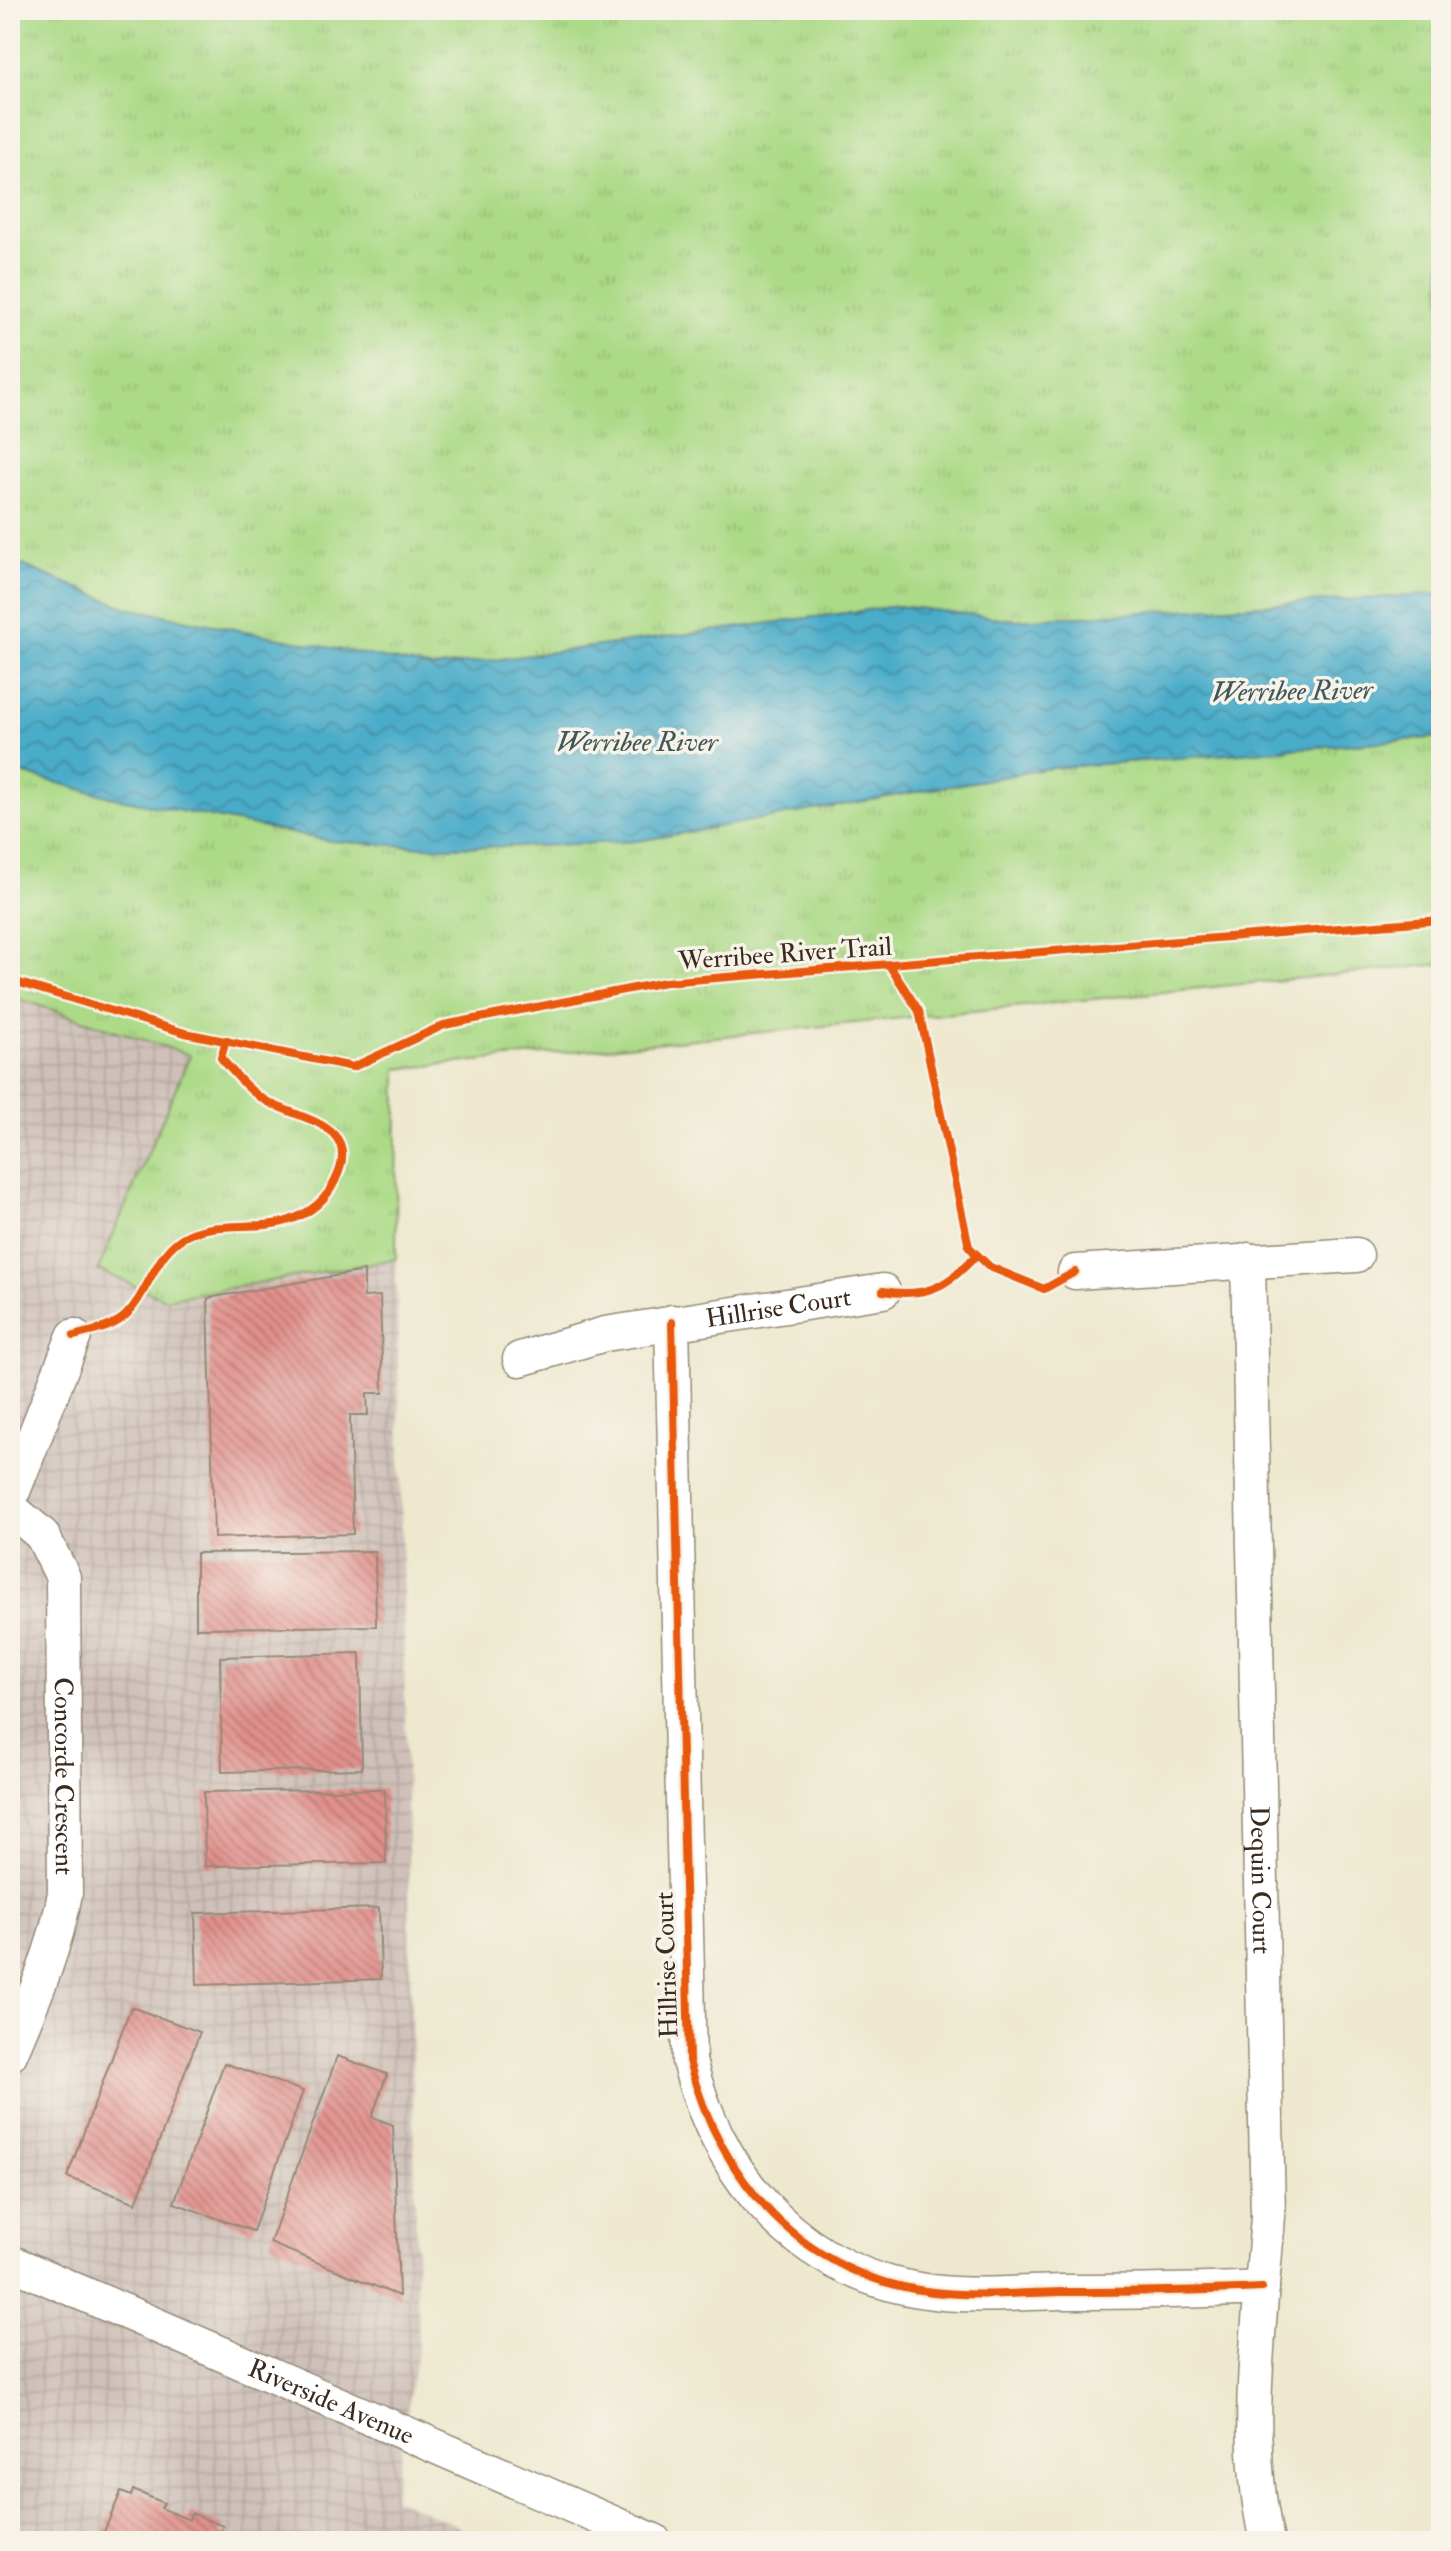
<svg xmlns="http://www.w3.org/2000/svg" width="1451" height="2551" viewBox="0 0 1451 2551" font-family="'IM FELL Double Pica',serif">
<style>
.industrial{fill:url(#industrial-grid)}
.grass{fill:url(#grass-tufts);stroke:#748252;stroke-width:2}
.water{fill:url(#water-waves);stroke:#426b74;stroke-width:2}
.building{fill:url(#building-back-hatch)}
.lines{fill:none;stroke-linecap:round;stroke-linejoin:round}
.street-casing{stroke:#948976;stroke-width:37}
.street{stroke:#fff;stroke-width:34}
.cycleway-casing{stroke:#f7f3e8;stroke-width:13}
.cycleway{stroke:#e8590c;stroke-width:8}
.labels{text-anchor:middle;stroke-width:7;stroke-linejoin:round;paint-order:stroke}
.street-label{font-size:26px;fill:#3b2a1e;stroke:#f7f3e8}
.water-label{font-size:28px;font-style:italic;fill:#40585a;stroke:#f7f3e8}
</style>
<defs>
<pattern id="industrial-grid" width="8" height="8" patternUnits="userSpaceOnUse" patternTransform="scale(2)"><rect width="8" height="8" fill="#cfc1ba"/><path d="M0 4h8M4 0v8" fill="none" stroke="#b3a69f"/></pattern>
<pattern id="grass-tufts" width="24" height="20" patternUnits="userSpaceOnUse" patternTransform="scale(2)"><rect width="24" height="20" fill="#acda87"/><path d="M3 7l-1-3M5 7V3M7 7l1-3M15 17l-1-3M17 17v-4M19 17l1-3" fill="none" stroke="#95bb74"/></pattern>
<pattern id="water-waves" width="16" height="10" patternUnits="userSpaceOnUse" patternTransform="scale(2)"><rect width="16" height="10" fill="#4aacc9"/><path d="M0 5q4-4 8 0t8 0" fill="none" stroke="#3f8ca3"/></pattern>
<pattern id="building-back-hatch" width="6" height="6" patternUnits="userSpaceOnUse" patternTransform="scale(2)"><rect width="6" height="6" fill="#e1908c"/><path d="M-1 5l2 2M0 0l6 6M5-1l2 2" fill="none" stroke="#b87672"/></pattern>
</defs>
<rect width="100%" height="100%" fill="#f7f3e8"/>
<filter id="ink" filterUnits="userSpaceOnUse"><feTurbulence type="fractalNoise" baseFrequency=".0125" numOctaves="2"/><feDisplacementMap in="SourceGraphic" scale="16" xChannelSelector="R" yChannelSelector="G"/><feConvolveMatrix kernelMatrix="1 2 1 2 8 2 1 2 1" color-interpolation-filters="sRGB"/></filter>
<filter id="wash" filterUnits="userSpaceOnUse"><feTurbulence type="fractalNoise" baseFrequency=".006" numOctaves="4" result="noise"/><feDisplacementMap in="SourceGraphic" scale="32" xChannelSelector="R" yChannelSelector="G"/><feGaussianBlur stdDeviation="1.8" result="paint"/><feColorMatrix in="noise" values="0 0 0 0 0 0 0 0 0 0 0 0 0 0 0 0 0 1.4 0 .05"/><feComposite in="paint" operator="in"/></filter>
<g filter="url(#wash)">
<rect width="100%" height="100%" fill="#ede8ce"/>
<!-- industrial -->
<path class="industrial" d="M10,996L221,1065L396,1069V1259L418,2345L393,2498L493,2541H10Z"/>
<!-- grass -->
<g class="grass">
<path d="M10,10H1441V594L1016,620L898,606L433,668L127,608L10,560Z"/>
<path d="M1441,737V964L397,1069L396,1259L165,1299L98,1270L190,1055L10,996V764L25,774L111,797L330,841L427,847L535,846L638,841L1051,768Z"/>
</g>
<!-- water -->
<path class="water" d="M10,560L127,608L433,668L898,606L1016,620L1441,594V737L1051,768L638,841L535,846L427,847L330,841L111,797L25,774L10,764Z"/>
<g id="blocks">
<!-- building -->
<g class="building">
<path d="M364,1271V1297L380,1296L383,1393H367L368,1415H350L353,1534L214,1538L208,1298Z"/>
<path d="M375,1551L376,1626L196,1628V1553Z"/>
<path d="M360,1653L362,1769L222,1772L220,1657Z"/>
<path d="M385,1789L386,1863L205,1866L204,1792Z"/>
<path d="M379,1908L381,1979L197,1985L195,1913Z"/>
<path d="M131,2007L200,2032L136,2203L67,2177Z"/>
<path d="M337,2056L387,2074L372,2117L393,2125L399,2296L270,2243Z"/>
<path d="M224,2063L303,2091L253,2231L174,2203Z"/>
<path d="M133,2490L164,2503L161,2508L189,2520L191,2513L223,2526L220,2533L239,2541H100L121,2492L131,2496Z"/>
</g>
</g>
</g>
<g filter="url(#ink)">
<use href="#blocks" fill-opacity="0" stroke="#948976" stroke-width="2"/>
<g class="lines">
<!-- street casing -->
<g class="street-casing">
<g id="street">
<path id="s1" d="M1248,1260L1268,2216C1260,2324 1242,2435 1267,2541"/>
<path d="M1075,1272L1356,1255"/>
<path d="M672,1322L689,2061C721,2183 803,2276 933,2292C975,2297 1019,2293 1061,2292C1128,2292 1195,2291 1262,2288"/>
<path id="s2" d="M520,1359L605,1334L883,1291"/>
<path d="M10,1499L74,1336"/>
<path id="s3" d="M10,1508L42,1535L63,1577L65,1893C55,1951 33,2000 10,2054"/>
<path id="s4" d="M10,2262L654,2541"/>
</g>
</g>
<!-- street -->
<use href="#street" class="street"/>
<!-- cycleway casing -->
<g class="cycleway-casing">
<g id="cycleway">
<path d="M889,965L919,1011L969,1247L990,1267L1044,1289L1075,1272"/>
<path d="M10,980L185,1033L353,1067L444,1025L665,982L1441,920"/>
<path d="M883,1291C926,1298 948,1287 976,1255"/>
<path d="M672,1322L689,2061C721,2183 803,2276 933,2292C975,2297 1019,2293 1061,2292C1128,2292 1195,2291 1262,2288"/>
<path d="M74,1336C91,1331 112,1328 125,1316C150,1292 155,1250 188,1235C220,1220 258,1231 290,1220C310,1213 326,1200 335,1181C363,1125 303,1120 270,1103C250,1093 236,1075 221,1058L226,1040"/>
</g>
</g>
<!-- cycleway -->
<use href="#cycleway" class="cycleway"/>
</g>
</g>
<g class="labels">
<!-- street labels -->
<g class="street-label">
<text transform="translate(785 953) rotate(-4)" y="9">Werribee River Trail</text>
<text dy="9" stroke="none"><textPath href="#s2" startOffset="264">Hillrise Court</textPath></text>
<text dy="9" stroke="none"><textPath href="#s3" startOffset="288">Concorde Crescent</textPath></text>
<text dy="9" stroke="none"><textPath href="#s1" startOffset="620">Dequin Court</textPath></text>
<text transform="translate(666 1965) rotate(-92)" y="9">Hillrise Court</text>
<text dy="9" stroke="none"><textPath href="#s4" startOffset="350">Riverside Avenue</textPath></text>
</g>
<!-- water labels -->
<g class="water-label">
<text transform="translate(1292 690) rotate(-1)" y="10">Werribee River</text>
<text x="637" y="751">Werribee River</text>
</g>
</g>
<!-- margin -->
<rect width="1451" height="2551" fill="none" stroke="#f7f3e8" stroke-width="40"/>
</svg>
